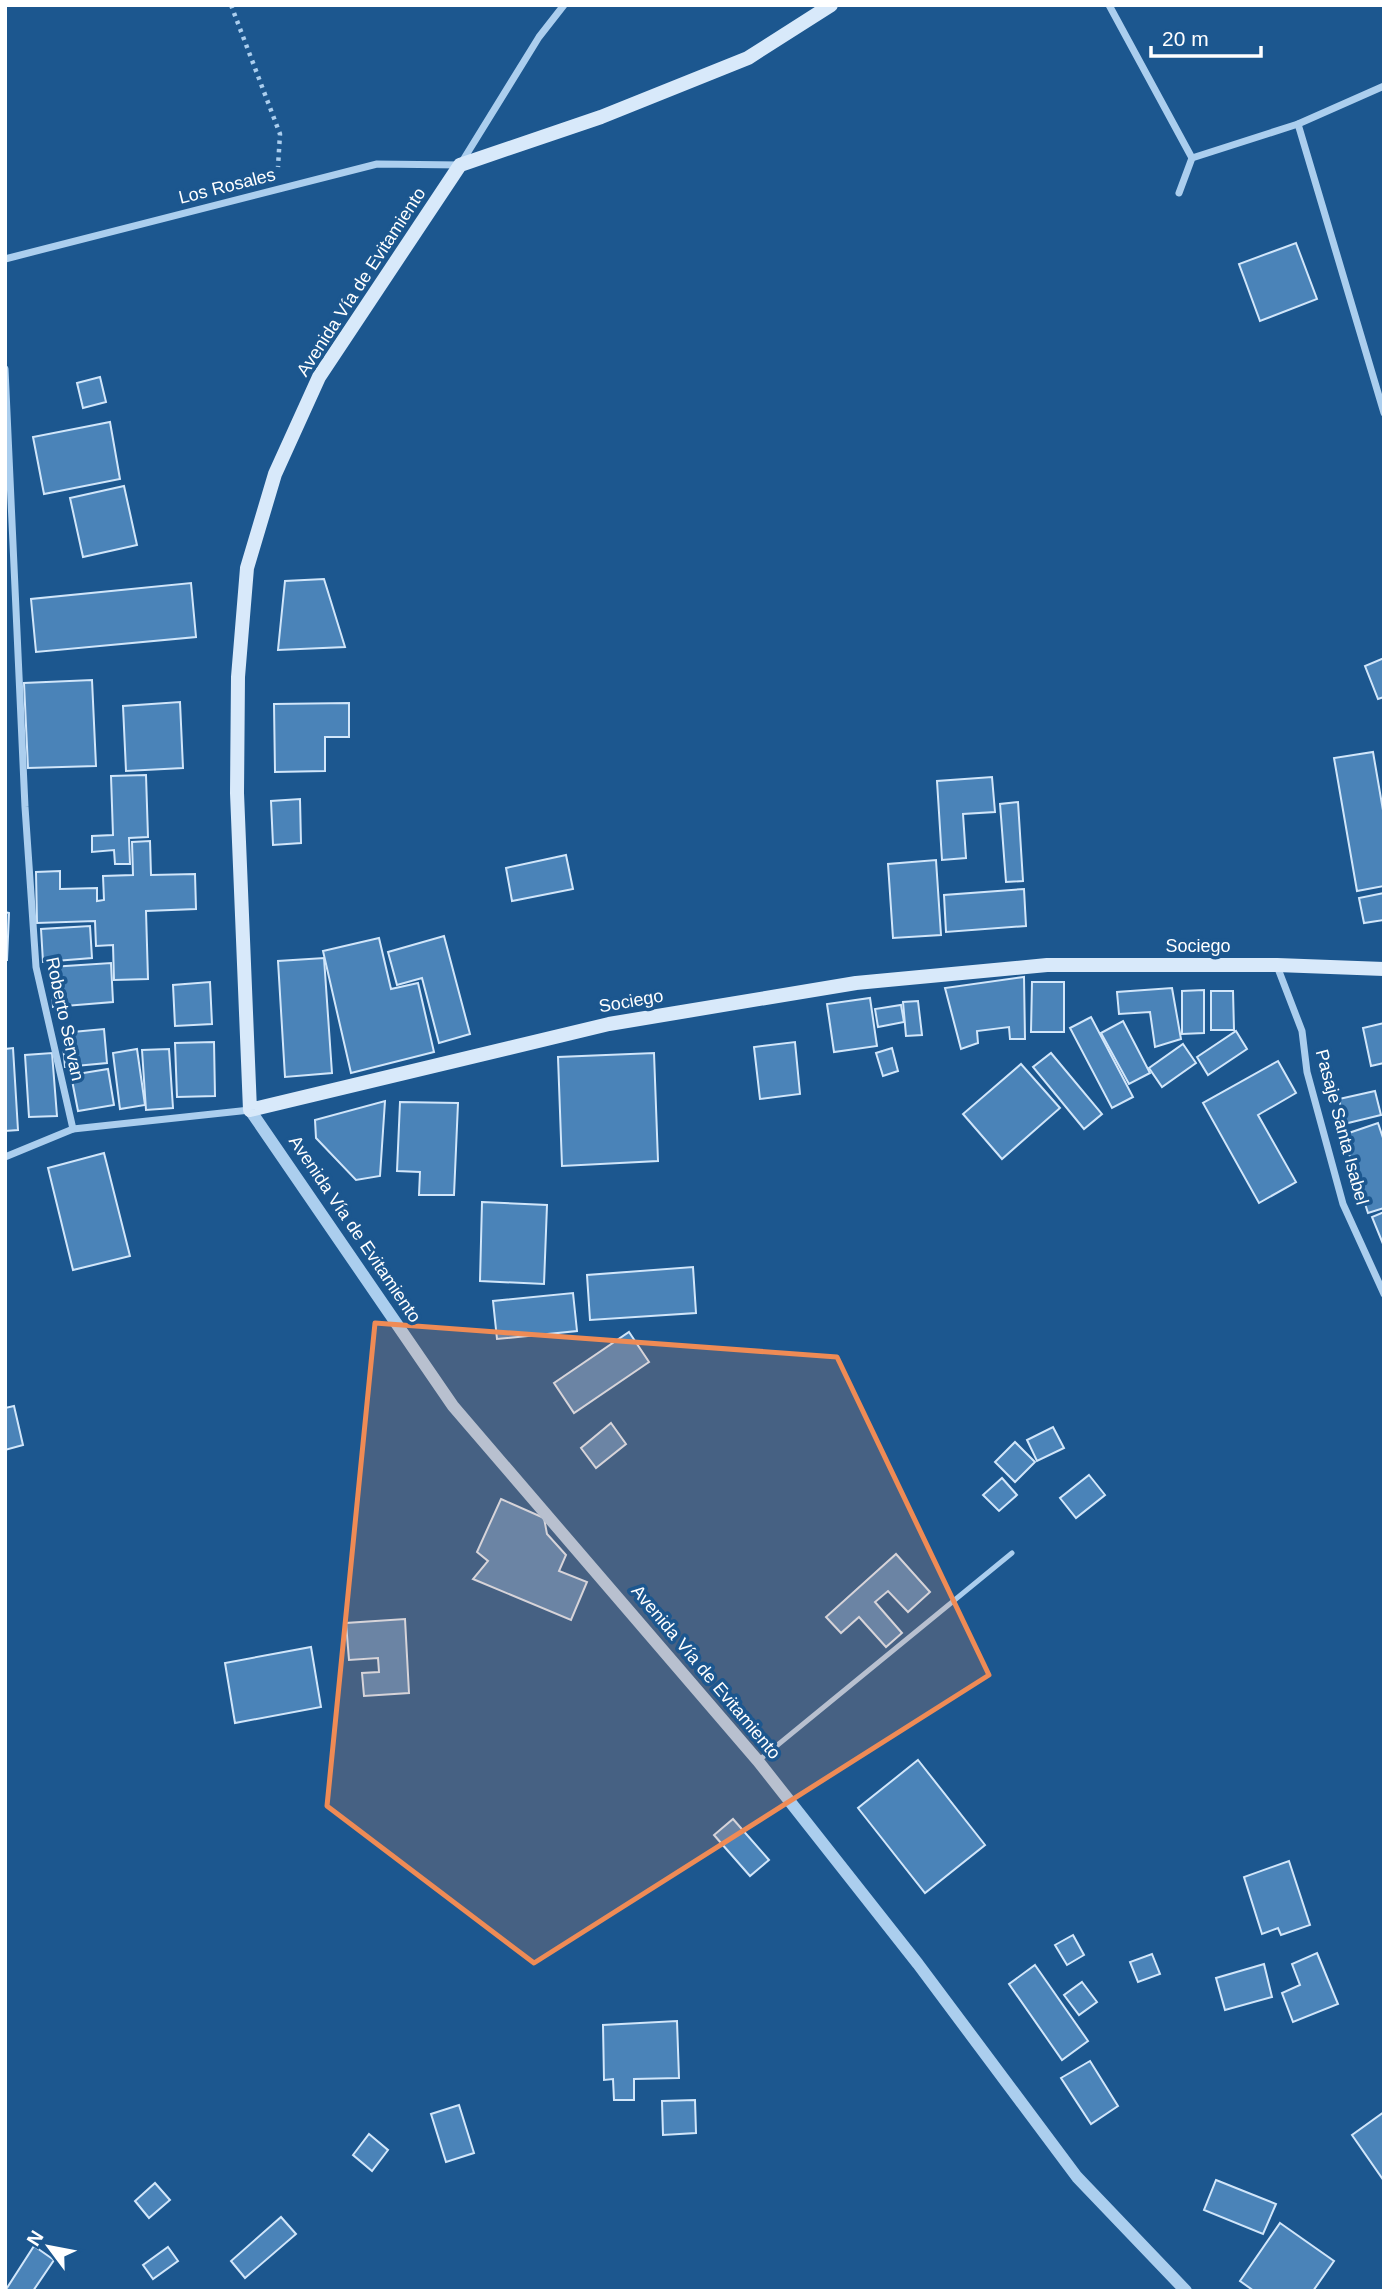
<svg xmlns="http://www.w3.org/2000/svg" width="1389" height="2296" viewBox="0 0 1389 2296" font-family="Helvetica,sans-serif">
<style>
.building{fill:#4a83b8;stroke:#d1e6fa;stroke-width:2}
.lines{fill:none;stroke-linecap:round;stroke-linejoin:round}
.path{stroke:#abceee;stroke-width:4.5;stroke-dasharray:3.5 5;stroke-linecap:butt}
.service{stroke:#abceee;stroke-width:5}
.minor{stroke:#abceee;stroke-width:7}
.tertiary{stroke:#abceee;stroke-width:12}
.secondary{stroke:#d8e9fa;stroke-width:14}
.marked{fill:#ef8b55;fill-opacity:0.2;stroke:#ef8b55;stroke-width:5;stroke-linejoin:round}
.labels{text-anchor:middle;stroke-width:7;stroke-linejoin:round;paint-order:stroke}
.street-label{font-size:18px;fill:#fff;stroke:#1c578f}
</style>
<rect width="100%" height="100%" fill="#1c578f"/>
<!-- building -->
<g class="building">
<path d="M1296,243L1317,299L1260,321L1239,264Z"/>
<path d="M100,377L106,402L83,408L77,383Z"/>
<path d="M110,422L120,479L44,494L33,437Z"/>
<path d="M124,486L137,545L83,557L70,498Z"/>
<path d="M324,579L345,647L278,650L285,581Z"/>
<path d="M191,583L196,637L36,652L31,599Z"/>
<path d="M1384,658V697L1378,699L1365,666Z"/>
<path d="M92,680L96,766L28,768L24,683Z"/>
<path d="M180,702L183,768L126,771L123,706Z"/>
<path d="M349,703V737H325V771L275,772L274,704Z"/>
<path d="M1373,752L1384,816V886L1357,891L1334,758Z"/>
<path d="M146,775L148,837L129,838L130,864H115L114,850L92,852V836L113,835L111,776Z"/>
<path d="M992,777L995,812L963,814L966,858L942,860L937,781Z"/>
<path d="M300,799L301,843L273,845L271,801Z"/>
<path d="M1018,802L1023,881L1006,882L1000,804Z"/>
<path d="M150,841L151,875L195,874L196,909L146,911L148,979L114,980L113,945L96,946L95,921L37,923L36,872L60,871V889L97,888V901L104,900L103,876L133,875L132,842Z"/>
<path d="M566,855L573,889L512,901L506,868Z"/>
<path d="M936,860L941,935L893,938L888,864Z"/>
<path d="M1024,889L1026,926L946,932L944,895Z"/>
<path d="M1384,893V920L1364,923L1359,898Z"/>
<path d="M5,912L9,913L7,960H5Z"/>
<path d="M90,926L92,958L43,962L41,929Z"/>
<path d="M444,936L470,1034L439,1043L422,978L397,985L388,952Z"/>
<path d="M379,938L391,989L418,983L434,1052L351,1073L323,951Z"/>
<path d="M324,958L332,1073L285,1077L278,961Z"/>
<path d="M111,963L113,1002L53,1007L51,967Z"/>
<path d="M1024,977L1025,1039H1010L1009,1027L977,1031L978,1043L961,1049L945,988Z"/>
<path d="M210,982L212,1024L175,1026L173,985Z"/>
<path d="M1032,982H1064V1032H1031Z"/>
<path d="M1172,988L1181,1039L1155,1047L1150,1012L1119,1014L1117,992Z"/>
<path d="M1204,990V1033L1182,1034V991Z"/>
<path d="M1211,991H1233L1234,1030H1211Z"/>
<path d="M870,998L877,1046L834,1052L827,1004Z"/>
<path d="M918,1001L922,1035L906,1036L903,1002Z"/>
<path d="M901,1005L904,1022L878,1027L875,1009Z"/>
<path d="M1091,1017L1133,1097L1112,1108L1070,1028Z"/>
<path d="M1123,1021L1150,1073L1129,1084L1101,1033Z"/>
<path d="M1384,1023V1063L1371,1066L1363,1028Z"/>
<path d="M104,1029L107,1063L65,1067L62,1033Z"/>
<path d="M1236,1031L1247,1049L1208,1075L1197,1057Z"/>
<path d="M214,1042L215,1096L177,1097L175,1043Z"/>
<path d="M795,1042L800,1094L760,1099L754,1047Z"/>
<path d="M1183,1044L1196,1063L1162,1087L1149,1068Z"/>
<path d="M13,1048L18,1130L5,1131V1049Z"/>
<path d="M892,1048L898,1071L883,1076L876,1053Z"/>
<path d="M137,1049L145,1105L120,1109L113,1053Z"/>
<path d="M169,1049L173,1108L146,1110L142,1050Z"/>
<path d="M52,1053L57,1116L29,1117L25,1055Z"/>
<path d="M654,1053L658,1161L562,1166L558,1057Z"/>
<path d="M1051,1053L1102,1114L1084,1129L1033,1067Z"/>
<path d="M1278,1061L1296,1093L1258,1115L1296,1182L1259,1203L1203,1103Z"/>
<path d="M1021,1064L1060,1108L1002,1159L963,1114Z"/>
<path d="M108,1069L114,1105L78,1111L71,1075Z"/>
<path d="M1375,1091L1381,1115L1344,1124L1339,1099Z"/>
<path d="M385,1101L380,1176L356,1180L316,1138L315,1120Z"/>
<path d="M400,1102L458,1103L454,1195H419L420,1172L397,1171Z"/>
<path d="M1378,1123L1384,1141V1208L1368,1213L1343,1135Z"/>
<path d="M104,1153L130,1256L73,1270L48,1168Z"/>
<path d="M482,1202L547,1205L544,1284L480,1281Z"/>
<path d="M1384,1212V1243L1383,1244L1372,1217Z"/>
<path d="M693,1267L696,1313L590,1320L587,1275Z"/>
<path d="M573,1293L577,1331L497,1339L493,1301Z"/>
<path d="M629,1332L649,1362L574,1413L554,1383Z"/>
<path d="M14,1406L23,1445L5,1450V1408Z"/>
<path d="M611,1423L626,1444L596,1468L581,1448Z"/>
<path d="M1053,1427L1064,1448L1037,1461L1027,1440Z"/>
<path d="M1015,1442L1035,1462L1015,1482L995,1462Z"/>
<path d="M1089,1475L1105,1495L1076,1518L1060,1498Z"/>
<path d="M1002,1478L1017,1495L999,1511L983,1495Z"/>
<path d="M501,1499L544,1518L547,1534L566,1555L559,1571L587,1582L571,1620L473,1579L488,1561L477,1552Z"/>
<path d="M896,1554L930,1592L908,1612L888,1591L875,1602L902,1633L886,1647L859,1617L841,1633L826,1617Z"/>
<path d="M405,1619L409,1693L364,1696L362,1673L379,1672L378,1658L349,1660L346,1623Z"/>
<path d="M311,1647L321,1707L235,1723L225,1663Z"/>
<path d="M918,1760L985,1845L925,1893L858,1808Z"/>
<path d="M733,1819L769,1860L750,1876L714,1835Z"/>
<path d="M1289,1861L1310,1925L1281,1935L1278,1928L1262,1934L1244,1877Z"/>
<path d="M1073,1935L1084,1955L1067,1965L1055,1945Z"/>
<path d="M1317,1953L1338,2004L1293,2022L1282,1993L1300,1985L1292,1964Z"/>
<path d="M1152,1954L1160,1974L1138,1982L1130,1962Z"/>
<path d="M1264,1964L1272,1997L1225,2010L1216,1978Z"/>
<path d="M1035,1965L1088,2041L1062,2060L1009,1984Z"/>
<path d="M1082,1982L1097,2002L1079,2015L1064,1995Z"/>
<path d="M677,2021L679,2078L634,2079V2100H614L613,2079L604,2080L603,2025Z"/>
<path d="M1090,2061L1118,2106L1091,2124L1061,2078Z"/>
<path d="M695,2100L696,2133L663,2135L662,2101Z"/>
<path d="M459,2105L474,2153L446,2162L431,2114Z"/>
<path d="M1384,2112V2181L1352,2135Z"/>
<path d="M369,2134L388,2150L372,2171L353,2155Z"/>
<path d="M1216,2180L1276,2204L1263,2234L1204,2210Z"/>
<path d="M155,2183L170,2200L149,2218L135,2201Z"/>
<path d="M281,2217L296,2234L245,2278L231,2261Z"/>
<path d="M1280,2223L1334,2261L1313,2291H1254L1240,2281Z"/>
<path d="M34,2246L54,2260L33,2291H5Z"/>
<path d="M168,2247L178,2261L153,2279L143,2265Z"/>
</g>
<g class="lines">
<!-- path -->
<path class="path" d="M231,5L280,134L278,167"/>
<!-- service -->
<path class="service" d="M758,1761L1012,1553"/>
<!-- minor -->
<g class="minor">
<path d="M1109,5L1192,158"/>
<path d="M1384,86L1298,124L1384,413"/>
<path d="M1179,193L1192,158L1298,124"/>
<path d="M5,259L377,164L460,165L539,37L564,5"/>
<path d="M5,369L25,807L36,967L73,1129"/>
<path d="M1277,966L1302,1031L1307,1072L1343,1204L1384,1294"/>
<path d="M5,1157L73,1129L250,1110"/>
</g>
<!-- tertiary -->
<path class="tertiary" d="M250,1110L453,1406L758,1761L918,1964L1077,2177L1186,2291"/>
<!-- secondary -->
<path class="secondary" d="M831,5L748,58L601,117L460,165L319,377L275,474L247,568L238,677L237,793L250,1110L609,1024L856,983L1047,965H1277L1384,969"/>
</g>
<!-- marked area -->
<path class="marked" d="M375,1323L837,1357L989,1675L534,1963L327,1806Z"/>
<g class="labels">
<!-- street labels -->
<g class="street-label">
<text transform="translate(227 186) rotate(-14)" y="6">Los Rosales</text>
<text transform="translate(361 282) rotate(-57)" y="6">Avenida Vía de Evitamiento</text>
<text x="1198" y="952">Sociego</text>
<text transform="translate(631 1001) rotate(-10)" y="6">Sociego</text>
<text transform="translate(65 1019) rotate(78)" y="6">Roberto Servan</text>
<text transform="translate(1342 1127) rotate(75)" y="6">Pasaje Santa Isabel</text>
<text transform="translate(355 1229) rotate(56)" y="6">Avenida Vía de Evitamiento</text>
<text transform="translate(706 1672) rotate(50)" y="6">Avenida Vía de Evitamiento</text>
</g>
</g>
<!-- border -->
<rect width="1389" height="2296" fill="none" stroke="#ffffff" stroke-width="14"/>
<!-- north arrow -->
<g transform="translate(49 2247) rotate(302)" stroke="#1c578f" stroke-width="5" paint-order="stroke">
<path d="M0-5L12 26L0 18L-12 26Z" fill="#ffffff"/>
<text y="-10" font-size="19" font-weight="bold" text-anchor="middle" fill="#ffffff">N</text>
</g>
<!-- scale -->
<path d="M1151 46v10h110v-10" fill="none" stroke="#ffffff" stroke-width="3.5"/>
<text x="1162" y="46" font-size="21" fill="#ffffff" stroke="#1c578f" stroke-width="5" paint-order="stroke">20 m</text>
</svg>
